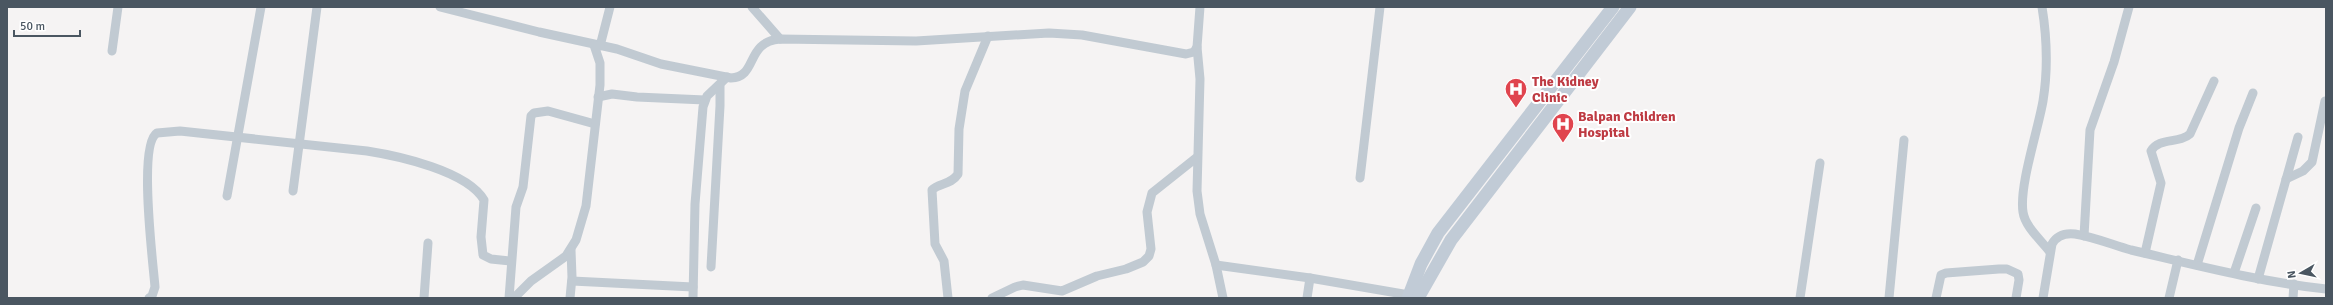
<svg xmlns="http://www.w3.org/2000/svg" width="2333" height="305" viewBox="0 0 2333 305" font-family="Signika,sans-serif">
<style>
.lines{fill:none;stroke-linecap:round;stroke-linejoin:round}
.street{stroke:#c1cad2;stroke-width:9}
.secondary{stroke:#c1cbd6;stroke-width:13}
.labels{text-anchor:middle;stroke-width:4;stroke-linejoin:round;paint-order:stroke}
.health-label{font-size:14px;font-weight:bold;fill:#be3a42;stroke:#fff;text-anchor:start}
</style>
<rect width="100%" height="100%" fill="#f5f3f3"/>
<g class="lines">
<!-- street -->
<g class="street">
<path d="M440,7L539,32L617,49L661,64L731,78C758,77 745,42 780,39L916,41L1049,33L1082,35L1186,54L1194,52L1197,47L1200,7"/>
<path d="M752,7L780,39"/>
<path d="M2042,7C2047,38 2048,70 2043,101C2038,130 2019,186 2023,212C2025,227 2042,241 2050,252"/>
<path d="M600,46L610,7"/>
<path d="M1197,47L1200,79L1197,191L1200,214L1216,265L1223,298"/>
<path d="M112,51L118,7"/>
<path d="M598,97L612,94L637,97L705,100"/>
<path d="M1360,178L1380,7"/>
<path d="M2286,179L2303,171L2312,162L2325,101"/>
<path d="M293,191L317,7"/>
<path d="M227,196L261,7"/>
<path d="M2084,236L2090,130L2114,62L2129,7"/>
<path d="M2145,253L2161,183L2151,151C2159,137 2179,144 2190,134L2214,81"/>
<path d="M1216,265L1310,278L1409,295"/>
<path d="M2197,265L2239,128L2253,93"/>
<path d="M711,267L720,106V86"/>
<path d="M2234,273L2256,208"/>
<path d="M2258,279L2298,137"/>
<path d="M572,281L693,287"/>
<path d="M149,298L152,296L155,287C153,262 138,144 157,133L180,131L367,151C399,156 467,171 484,200L481,237L483,255L491,259L511,261"/>
<path d="M424,298L428,243"/>
<path d="M509,298L516,207L523,187L531,116L534,113L548,111L595,124"/>
<path d="M514,298L531,281L566,256L576,240L586,206L600,85V63L594,45"/>
<path d="M570,298L572,277L571,250"/>
<path d="M693,298L695,204L703,107L707,96L727,77"/>
<path d="M948,298L944,261L935,244L932,190C939,183 951,185 958,174L959,129L965,91L988,36"/>
<path d="M992,298L1015,287L1023,285L1062,291L1097,276L1126,269L1143,262L1149,256L1151,249L1147,212L1152,193L1196,158"/>
<path d="M1307,298L1310,278"/>
<path d="M1800,298L1820,163"/>
<path d="M1889,298L1904,140"/>
<path d="M1936,298L1941,275L1946,273L1999,269H2007L2018,274L2019,280L2016,298"/>
<path d="M2043,298L2052,244C2057,235 2066,233 2075,234C2094,237 2113,245 2131,250C2195,265 2260,282 2326,289"/>
<path d="M2169,298L2178,260"/>
<path d="M2293,298L2294,284"/>
</g>
<!-- secondary -->
<g class="secondary">
<path d="M1408,298L1421,264L1438,233L1613,7"/>
<path d="M1418,298L1451,240L1630,7"/>
</g>
</g>
<!-- icons -->
<defs>
<g id="hospital-pin" transform="scale(1.15)"><path d="M0 17L-7.5 6A9.5 9.5 0 1 1 7.5 6Z" fill="#e0444e" stroke="#fff"/><path d="M-5-5h3v3.5h4V-5h3V5h-3V1.5h-4V5h-3Z" fill="#fff"/></g>
</defs>
<g fill-rule="evenodd">
<use href="#hospital-pin" x="1516" y="89"/>
<use href="#hospital-pin" x="1563" y="124"/>
</g>
<g class="labels">
<!-- health labels -->
<g class="health-label">
<text x="1532" y="86">The Kidney<tspan x="1532" dy="16">Clinic</tspan></text>
<text x="1578" y="121">Balpan Children<tspan x="1578" dy="16">Hospital</tspan></text>
</g>
</g>
<!-- border -->
<rect width="2333" height="305" fill="none" stroke="#4a5661" stroke-width="16"/>
<!-- north arrow -->
<g transform="translate(2301 273) rotate(261)" stroke="#ffffff" stroke-width="3" paint-order="stroke">
<path d="M0-3L7 15L0 10L-7 15Z" fill="#4a5661"/>
<text y="-6" font-size="11" font-weight="bold" text-anchor="middle" fill="#4a5661">N</text>
</g>
<!-- scale -->
<path d="M14 30v6h66v-6" fill="none" stroke="#4a5661" stroke-width="2"/>
<text x="20" y="30" font-size="12" fill="#4a5661" stroke="#ffffff" stroke-width="3" paint-order="stroke">50 m</text>
</svg>
